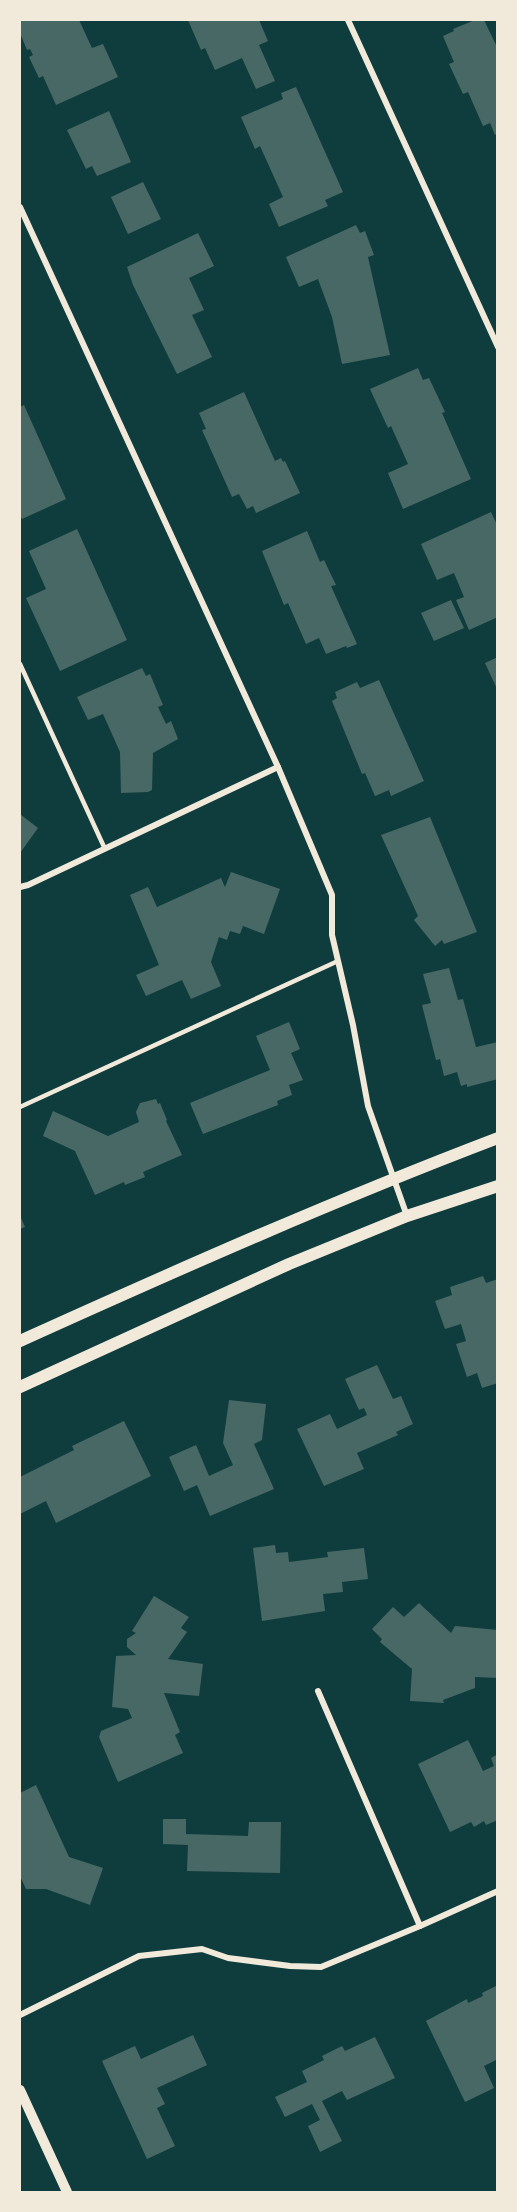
<svg xmlns="http://www.w3.org/2000/svg" width="517" height="2212" viewBox="0 0 517 2212" font-family="'Fira Sans',sans-serif">
<style>
.building{fill:#486865}
.lines{fill:none;stroke-linecap:round;stroke-linejoin:round}
.service{stroke:#f1e9da;stroke-width:4.5}
.minor{stroke:#f1e9da;stroke-width:6}
.tertiary{stroke:#f1e9da;stroke-width:10}
.secondary{stroke:#f1e9da;stroke-width:12}
</style>
<rect width="100%" height="100%" fill="#0f3d3e"/>
<!-- building -->
<g class="building">
<path d="M20,20H79L92,48L103,44L118,77L56,105L43,76L39,78L29,57L33,55L30,49L27,50L20,33Z"/>
<path d="M188,20H259L268,41L259,45L275,81L256,89L242,58L215,70L205,48L201,50Z"/>
<path d="M475,20H484L498,49V133L495,135L490,123L483,126L468,92L463,94L449,64L454,62L443,36L454,31L453,29Z"/>
<path d="M296,87L343,192L325,200L328,206L279,227L269,204L283,197L260,146L255,149L241,117L283,99L281,93Z"/>
<path d="M109,111L131,162L97,176L92,166L86,169L67,130Z"/>
<path d="M143,182L161,219L128,234L111,197Z"/>
<path d="M356,225L360,233L365,231L374,255L368,257L390,355L342,364L332,317L318,279L299,287L286,257Z"/>
<path d="M198,233L214,266L189,278L204,310L192,315L212,357L177,374L133,285L127,267Z"/>
<path d="M418,368L423,380L429,378L445,412L442,413L471,479L403,509L388,473L408,464L391,426L388,428L370,389Z"/>
<path d="M244,392L275,461L281,458L283,462L285,461L300,493L256,513L253,506L247,509L239,494L232,497L202,430L206,429L199,413Z"/>
<path d="M24,405L66,499L22,519L20,516V407Z"/>
<path d="M491,512L498,527V617L469,630L456,600L464,597L454,573L437,580L421,544Z"/>
<path d="M77,529L127,640L60,671L26,598L46,589L29,551Z"/>
<path d="M307,531L320,562L324,560L336,585L331,586L357,644L347,648L346,646L326,654L319,638L306,644L288,603L284,605L262,551Z"/>
<path d="M451,600L464,628L434,641L421,613Z"/>
<path d="M498,657V691L485,663Z"/>
<path d="M142,668L146,676L150,674L163,705L158,707L166,724L171,721L178,739L153,753L152,790L148,792L121,793L120,752L103,714L88,720L77,697Z"/>
<path d="M379,680L424,781L391,796L389,790L375,796L365,773L362,774L332,701L337,698L335,692L357,682L360,688Z"/>
<path d="M20,814L38,828L20,853Z"/>
<path d="M430,817L477,932L444,944L442,940L435,946L414,920L418,916L381,835Z"/>
<path d="M231,872L280,889L264,934L243,926L240,934L230,931L227,940L219,937L211,962L221,986L191,999L182,980L146,996L136,975L159,965L130,895L148,887L157,907L221,878L225,887Z"/>
<path d="M449,968L458,1000L463,999L476,1047L498,1042V1079L467,1087V1084L461,1086L457,1072L444,1076L440,1059L436,1060L422,1005L431,1003L423,974Z"/>
<path d="M289,1022L300,1049L291,1053L303,1080L289,1085L292,1095L277,1101L278,1105L203,1134L190,1103L270,1070L256,1036Z"/>
<path d="M156,1099L158,1104L160,1103L167,1120L166,1121L182,1155L143,1172L145,1177L125,1185L124,1182L95,1195L75,1151L43,1136L53,1111L108,1136L139,1122L136,1112L140,1103Z"/>
<path d="M20,1216L25,1227L20,1229Z"/>
<path d="M483,1276L486,1283L498,1279V1383L482,1388L477,1373L467,1377L456,1344L466,1341L461,1324L445,1329L435,1301L452,1295L450,1287Z"/>
<path d="M377,1365L393,1399L401,1396L413,1424L396,1432L398,1435L357,1453L364,1469L324,1486L297,1429L330,1414L337,1429L367,1415L364,1408L359,1410L345,1379Z"/>
<path d="M229,1400L266,1404L262,1440L254,1444L274,1489L210,1516L197,1485L184,1491L169,1457L196,1445L209,1476L233,1465L223,1443Z"/>
<path d="M124,1421L151,1476L56,1523L46,1501L20,1514V1477L74,1450L72,1446Z"/>
<path d="M275,1545L276,1553L288,1552L289,1562L328,1557L327,1552L364,1548L368,1579L342,1582L343,1592L323,1594L325,1611L262,1621L253,1548Z"/>
<path d="M154,1596L189,1617L181,1628L187,1632L168,1659L203,1664L199,1696L164,1693L180,1732L175,1735L183,1753L118,1782L99,1737L101,1731L132,1718L128,1709L112,1707L116,1656L136,1655L127,1647V1639L136,1633L132,1631Z"/>
<path d="M419,1603L451,1633L455,1626L498,1630V1678L475,1677V1688L443,1700L444,1703L410,1701L412,1669L380,1642L382,1639L372,1629L393,1607L404,1617Z"/>
<path d="M468,1740L483,1771L494,1766L491,1758L498,1754V1820L486,1825L484,1821L474,1827L471,1822L450,1832L418,1764Z"/>
<path d="M36,1785L69,1857L103,1868L90,1905L46,1889H26L20,1876V1793Z"/>
<path d="M163,1819H186V1834L248,1836L249,1822H281L280,1873L187,1871L188,1845L163,1844Z"/>
<path d="M498,1985V2059L484,2066L494,2088L465,2102L426,2021L467,1999L468,2003L483,1996L482,1993Z"/>
<path d="M193,2035L207,2065L157,2088L165,2104L157,2108L175,2146L147,2159L102,2061L135,2046L141,2059Z"/>
<path d="M375,2037L395,2078L347,2100L342,2091L322,2101L342,2141L320,2152L308,2126L320,2120L312,2104L285,2117L275,2097L307,2082L302,2071L324,2060L322,2056L342,2046L345,2051Z"/>
</g>
<g class="lines">
<!-- service -->
<g class="service">
<path d="M20,664L105,849"/>
<path d="M20,1107L338,961"/>
</g>
<!-- minor -->
<g class="minor">
<path d="M348,20L498,347"/>
<path d="M20,207L278,767L332,895V935L353,1025L368,1106L407,1216"/>
<path d="M20,887L28,885L278,767"/>
<path d="M318,1691L420,1926"/>
<path d="M20,2015L139,1956L202,1949L228,1958L290,1966L321,1967L420,1926L498,1891"/>
</g>
<!-- tertiary -->
<path class="tertiary" d="M20,2090L67,2192"/>
<!-- secondary -->
<g class="secondary">
<path d="M20,1341C177,1270 335,1200 498,1138"/>
<path d="M20,1387L289,1264L407,1216L498,1186"/>
</g>
</g>
<!-- border -->
<rect width="517" height="2212" fill="none" stroke="#f1e9da" stroke-width="42"/>
</svg>
